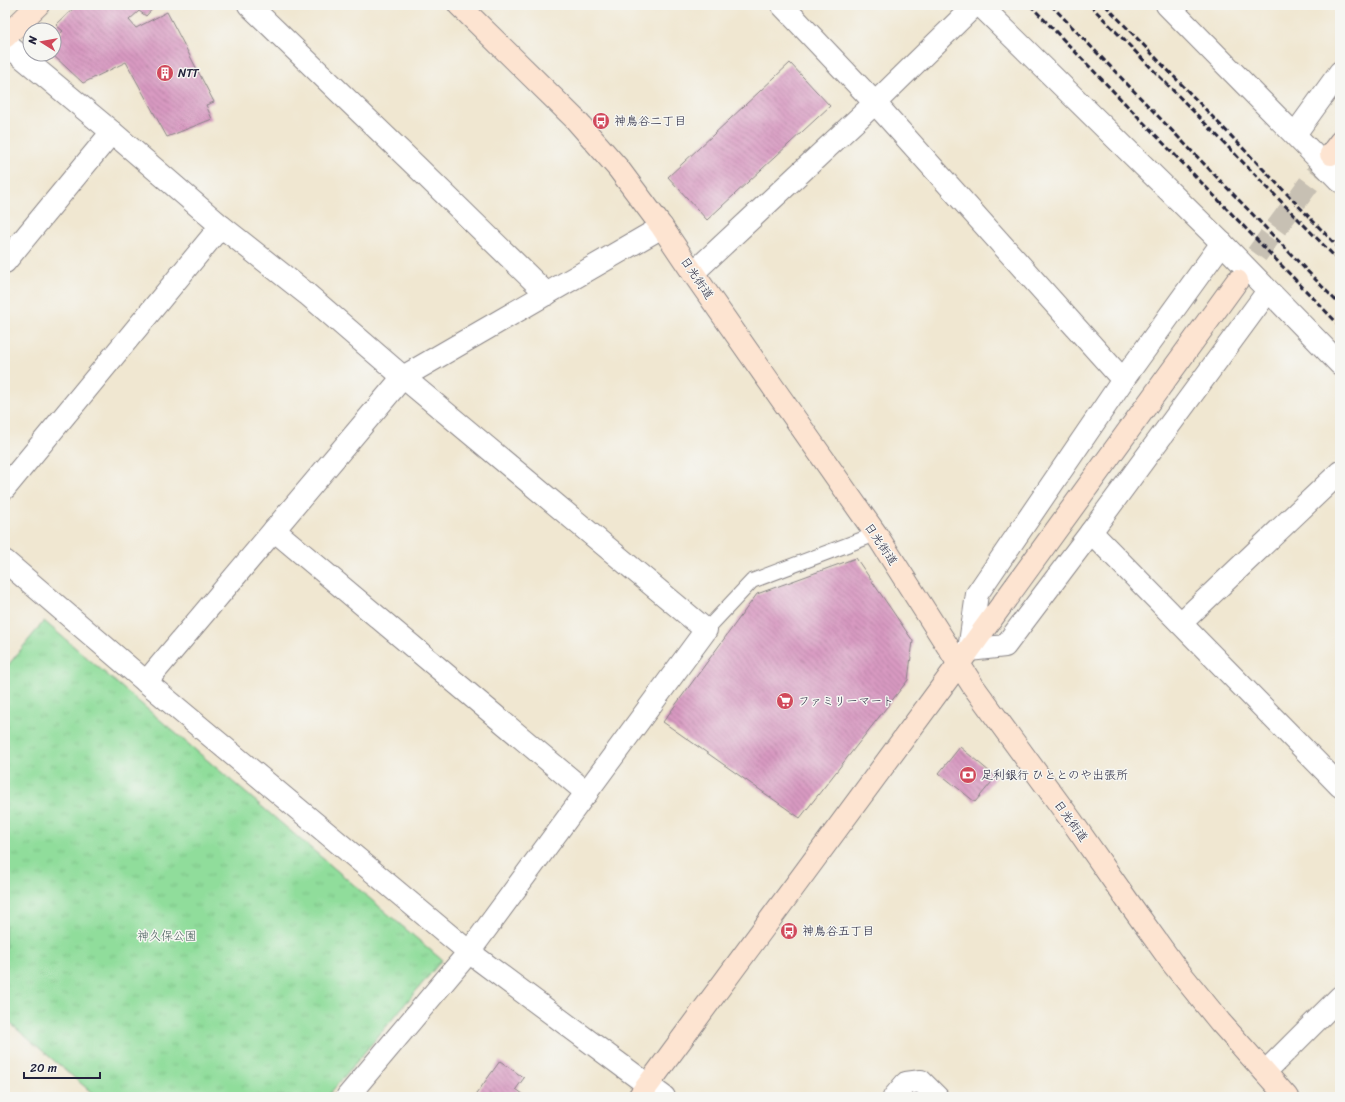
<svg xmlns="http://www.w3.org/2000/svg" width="1345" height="1102" viewBox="0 0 1345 1102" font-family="Sriracha,'Klee One',sans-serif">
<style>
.park{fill:url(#park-tufts);stroke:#59806b}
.building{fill:url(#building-back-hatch)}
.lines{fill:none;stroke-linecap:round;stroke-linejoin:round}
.secondary-tunnel{stroke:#c7c0b3;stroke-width:22;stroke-dasharray:22 11;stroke-linecap:butt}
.lane-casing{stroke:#898486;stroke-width:16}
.street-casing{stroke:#898486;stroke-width:24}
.secondary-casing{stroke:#898486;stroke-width:24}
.lane{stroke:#fff;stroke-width:14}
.street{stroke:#fff;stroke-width:22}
.secondary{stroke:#fde4d1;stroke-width:22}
.rail{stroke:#22223b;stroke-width:3;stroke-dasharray:6 3;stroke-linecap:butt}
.labels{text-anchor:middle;stroke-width:3;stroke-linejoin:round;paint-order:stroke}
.poi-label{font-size:12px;fill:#22223b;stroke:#f6f6f2;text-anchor:start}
.street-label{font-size:12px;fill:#22223b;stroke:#f6f6f2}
.park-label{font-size:12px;fill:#435a58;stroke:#f6f6f2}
</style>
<defs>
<pattern id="park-tufts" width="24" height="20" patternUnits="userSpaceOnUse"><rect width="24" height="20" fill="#90dd9b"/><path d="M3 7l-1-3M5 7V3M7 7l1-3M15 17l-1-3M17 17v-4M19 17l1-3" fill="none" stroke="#7cbd86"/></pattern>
<pattern id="building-back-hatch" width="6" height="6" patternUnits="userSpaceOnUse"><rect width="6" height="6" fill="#d89ac1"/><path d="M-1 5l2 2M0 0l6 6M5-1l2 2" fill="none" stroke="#af7d9e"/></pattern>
</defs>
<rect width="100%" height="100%" fill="#f6f6f2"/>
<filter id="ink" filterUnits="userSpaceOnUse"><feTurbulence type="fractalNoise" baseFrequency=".025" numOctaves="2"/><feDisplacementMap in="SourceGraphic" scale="8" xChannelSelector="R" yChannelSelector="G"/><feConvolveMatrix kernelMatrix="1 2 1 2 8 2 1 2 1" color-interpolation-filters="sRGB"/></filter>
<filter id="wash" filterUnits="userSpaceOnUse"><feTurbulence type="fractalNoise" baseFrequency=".012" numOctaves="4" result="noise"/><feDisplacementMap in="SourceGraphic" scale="16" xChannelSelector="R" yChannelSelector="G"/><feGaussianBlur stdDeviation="0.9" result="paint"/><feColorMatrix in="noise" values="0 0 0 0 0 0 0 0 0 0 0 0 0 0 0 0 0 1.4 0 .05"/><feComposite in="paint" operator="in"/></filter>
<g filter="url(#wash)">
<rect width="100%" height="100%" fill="#f0e7d1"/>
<!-- park -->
<path class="park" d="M44,621L442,960L327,1097H97L5,1019V669Z"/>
<g id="blocks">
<!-- building -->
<g class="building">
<path d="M77,5H156L146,16L139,11L129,20L136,28L167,12L214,102L206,105L212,119L167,137L126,62L83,83L52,54H54V39L63,31L56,25Z"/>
<path d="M790,63L830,106L707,220L668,177Z"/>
<path d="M856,558L913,641L908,680L800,818L663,722L757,594Z"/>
<path d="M960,747L996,777L975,802L939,773Z"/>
<path d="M500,1061L524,1078L516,1089L527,1097H474Z"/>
</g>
</g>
</g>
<g filter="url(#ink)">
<use href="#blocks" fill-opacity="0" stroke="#898486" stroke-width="1"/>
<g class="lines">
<!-- secondary-tunnel -->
<path class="secondary-tunnel" d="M1237,281L1331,154"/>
<!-- lane casing -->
<g class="lane-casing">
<path id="lane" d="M706,630L752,581L876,534"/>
</g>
<!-- street casing -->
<g class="street-casing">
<g id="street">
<path d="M249,5L416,166L547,294"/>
<path d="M782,5L875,103L1123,380"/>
<path d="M980,5L1222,243L1340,364"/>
<path d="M1167,5L1340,181"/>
<path d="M5,43L112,132L221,226L307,294L403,377L706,630L469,952L347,1097"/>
<path d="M1295,134L1340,72"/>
<path d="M1222,243L1123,380L977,594L969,650L1005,646L1091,532L1268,291"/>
<path d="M5,262L112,132"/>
<path d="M693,273L875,103L975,5"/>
<path d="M5,488L221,226"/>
<path d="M274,530L587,793"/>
<path d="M1091,532L1340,786"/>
<path d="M5,561L146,682L469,952L664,1097"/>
<path d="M1181,623L1340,472"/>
<path d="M146,682L403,377L662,227"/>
<path d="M1265,1072L1340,997"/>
<path d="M894,1097L906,1083L921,1081L937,1097"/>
</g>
</g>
<!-- secondary casing -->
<g class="secondary-casing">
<g id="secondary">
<path d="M459,5L575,119L618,168L662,227L693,273L876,534L973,686L1071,820L1127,900L1173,964L1220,1022L1287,1097"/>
<path d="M5,37L38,5"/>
<path d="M1331,154L1340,142"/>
<path d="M639,1097L969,650L1237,281"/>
</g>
</g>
<!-- lane -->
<use href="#lane" class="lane"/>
<!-- street -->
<use href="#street" class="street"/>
<!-- secondary -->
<use href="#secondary" class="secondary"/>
<!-- rail -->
<g class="rail">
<path d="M1030,5L1340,326"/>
<path d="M1051,5L1340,305"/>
<path d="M1090,5L1340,262"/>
<path d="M1105,5L1340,249"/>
</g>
</g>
</g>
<!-- icons -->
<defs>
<g id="building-disc" transform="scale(0.9)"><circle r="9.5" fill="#d1495b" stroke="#f6f6f2"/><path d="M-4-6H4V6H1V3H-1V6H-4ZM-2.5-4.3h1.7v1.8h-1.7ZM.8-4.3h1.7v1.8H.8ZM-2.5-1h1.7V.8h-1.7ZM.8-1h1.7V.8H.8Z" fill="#fff"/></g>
<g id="bus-disc" transform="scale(0.9)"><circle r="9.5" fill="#d1495b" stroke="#f6f6f2"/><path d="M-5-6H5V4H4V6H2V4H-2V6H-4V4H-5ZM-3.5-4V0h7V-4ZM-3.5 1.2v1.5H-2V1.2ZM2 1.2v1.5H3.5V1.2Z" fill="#fff"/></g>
<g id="supermarket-disc" transform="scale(0.9)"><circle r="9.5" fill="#d1495b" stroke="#f6f6f2"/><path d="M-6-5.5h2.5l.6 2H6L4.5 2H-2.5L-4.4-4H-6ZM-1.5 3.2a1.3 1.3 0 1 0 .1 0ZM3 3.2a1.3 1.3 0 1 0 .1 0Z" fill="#fff"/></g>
<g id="bank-disc" transform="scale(0.9)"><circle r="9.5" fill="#d1495b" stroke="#f6f6f2"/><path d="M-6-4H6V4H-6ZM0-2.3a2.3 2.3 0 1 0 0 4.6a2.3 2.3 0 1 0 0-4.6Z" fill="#fff"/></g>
</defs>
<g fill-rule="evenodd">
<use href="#building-disc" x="165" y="73"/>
<use href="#bus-disc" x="601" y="121"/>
<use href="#supermarket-disc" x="785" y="701"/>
<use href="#bank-disc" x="968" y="775"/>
<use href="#bus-disc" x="789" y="931"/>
</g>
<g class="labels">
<!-- poi labels -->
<g class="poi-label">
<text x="178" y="77">NTT</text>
<text x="614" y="125">神鳥谷二丁目</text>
<text x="798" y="705">ファミリーマート</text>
<text x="981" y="779">足利銀行 ひととのや出張所</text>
<text x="802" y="935">神鳥谷五丁目</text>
</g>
<!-- street labels -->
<g class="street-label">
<text transform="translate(697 278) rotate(56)" y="4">日光街道</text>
<text transform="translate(881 544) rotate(56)" y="4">日光街道</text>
<text transform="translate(1071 821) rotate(54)" y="4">日光街道</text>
</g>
<!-- park labels -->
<g class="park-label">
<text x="167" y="940">神久保公園</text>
</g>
</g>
<!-- margin -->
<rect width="1345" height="1102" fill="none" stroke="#f6f6f2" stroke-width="20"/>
<!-- north arrow -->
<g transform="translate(42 42) rotate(281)"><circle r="19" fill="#f6f6f2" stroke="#a1a1a9"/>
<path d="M0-3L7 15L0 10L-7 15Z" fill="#d1495b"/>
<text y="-6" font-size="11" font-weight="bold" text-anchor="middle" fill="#22223b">N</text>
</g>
<!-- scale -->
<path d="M24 1072v6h76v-6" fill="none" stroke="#22223b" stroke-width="2"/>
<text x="30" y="1072" font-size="12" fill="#22223b" stroke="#f6f6f2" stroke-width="3" paint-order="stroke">20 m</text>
</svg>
